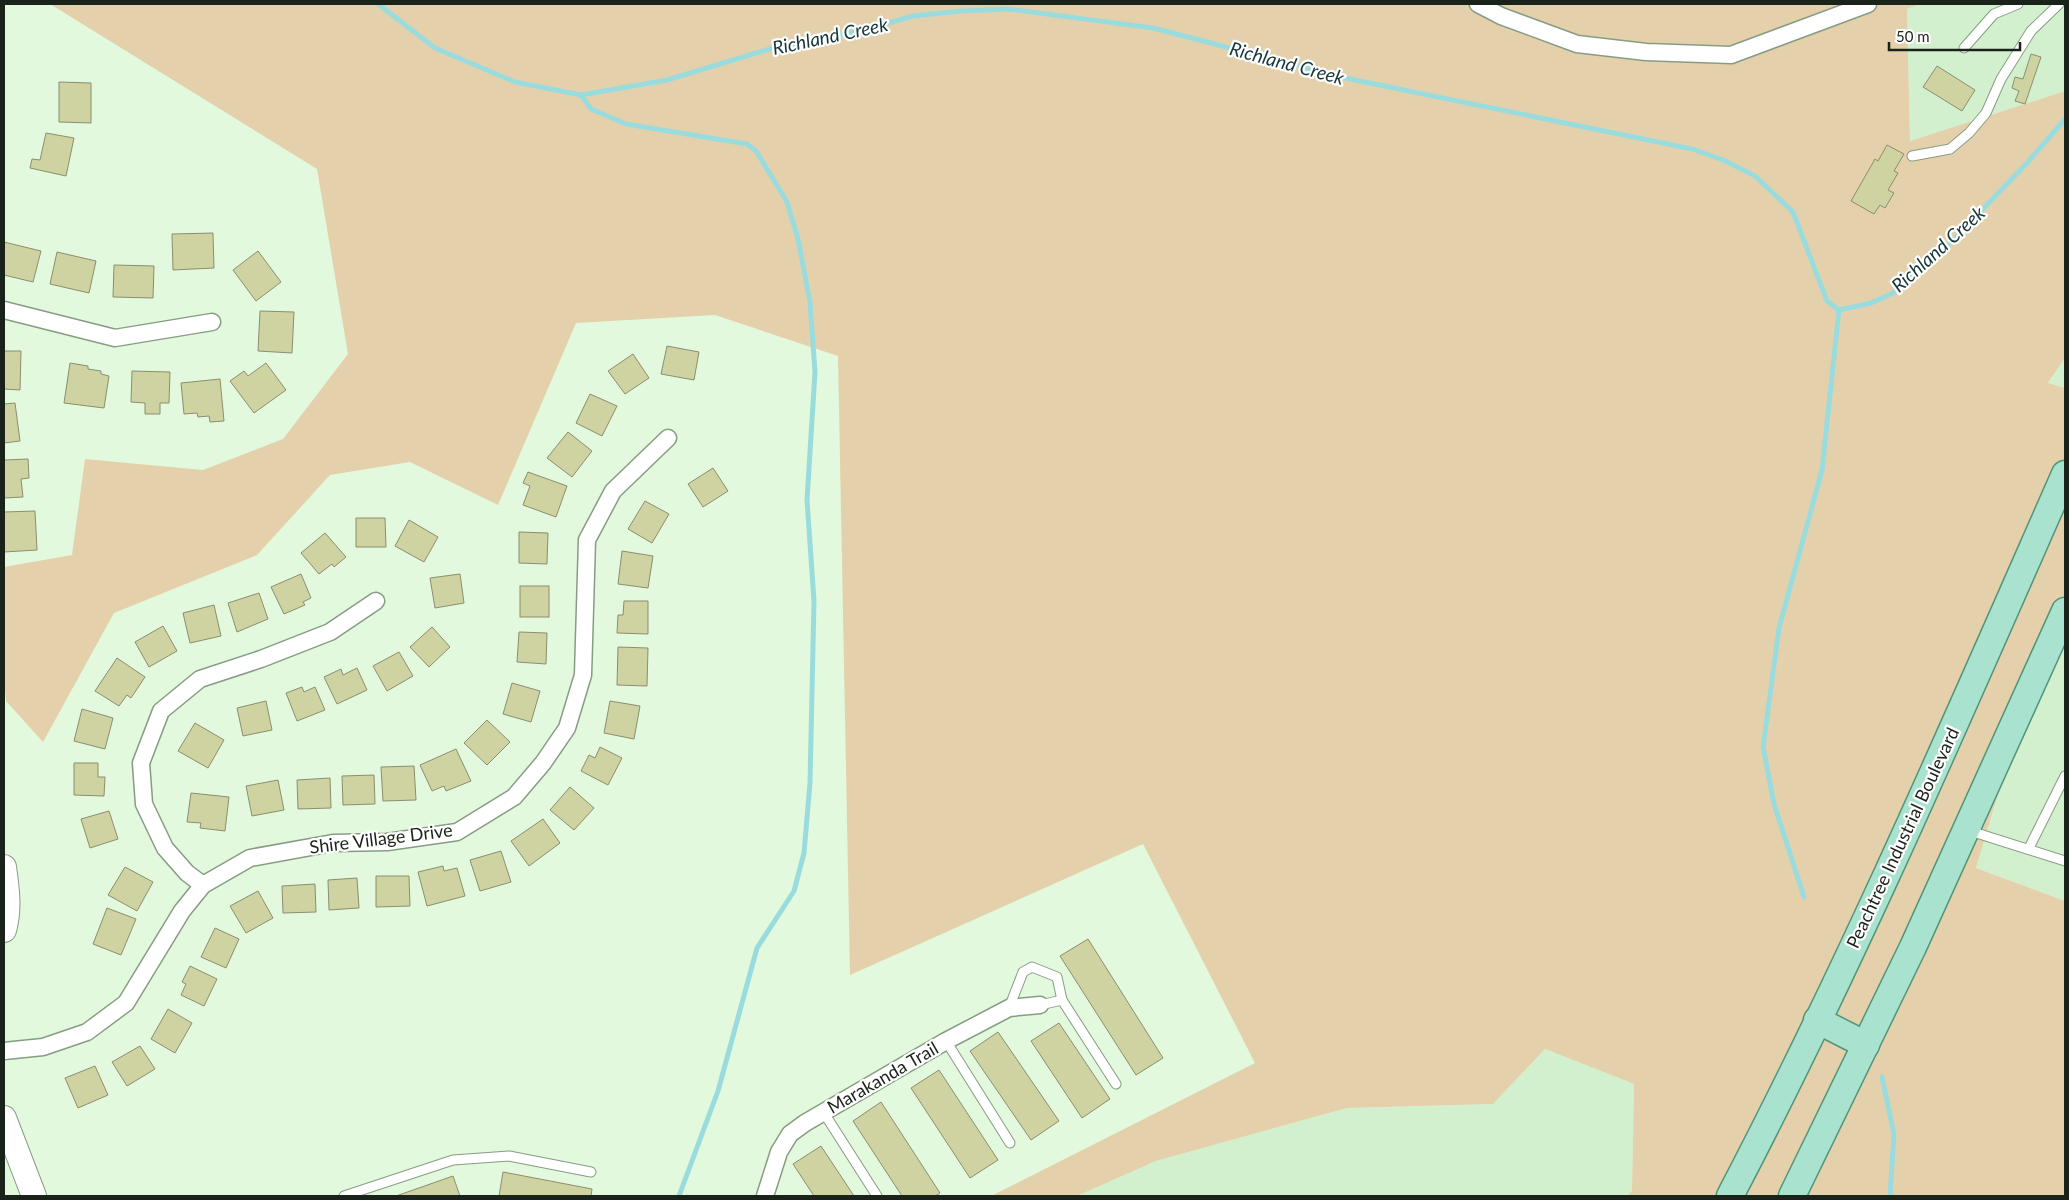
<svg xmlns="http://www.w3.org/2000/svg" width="2069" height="1200" viewBox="0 0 2069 1200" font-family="Lato,sans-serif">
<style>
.built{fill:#d3f0ce}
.green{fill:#e4d1ab}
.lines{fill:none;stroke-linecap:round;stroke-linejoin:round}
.stream{stroke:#9adcdd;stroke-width:5}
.building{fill:#cfd3a1;stroke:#8b8e6f}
.lane-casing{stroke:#879d83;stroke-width:11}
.street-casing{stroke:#879d83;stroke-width:19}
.secondary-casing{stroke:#879d83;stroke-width:26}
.primary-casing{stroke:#51947a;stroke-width:29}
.lane{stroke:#fff;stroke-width:9}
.street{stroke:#fff;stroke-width:16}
.secondary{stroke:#fff;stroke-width:24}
.primary{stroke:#a9e3cf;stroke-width:26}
.labels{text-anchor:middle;stroke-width:4.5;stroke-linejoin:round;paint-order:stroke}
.street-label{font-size:18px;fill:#1a2319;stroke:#fefefe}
.water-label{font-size:19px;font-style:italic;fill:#153637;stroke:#fefefe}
</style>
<rect width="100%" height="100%" fill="#e2f9dd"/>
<!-- built -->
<g class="built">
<path d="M1920,4H2065V91L1910,141L1907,9Z"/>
<path d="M2065,358V388L2048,384Z"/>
<path d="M2065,618V901L1976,868L2014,740Z"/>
<path d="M1545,1049L1634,1084L1632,1191L1627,1196H1077L1156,1161L1347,1108L1493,1104Z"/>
</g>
<!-- green -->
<path class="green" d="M50,4H1920L1907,9L1910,141L2065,91V358L2048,383L2065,388V618L2014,740L1976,868L2065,901V1196H1627L1632,1191L1634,1084L1545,1049L1493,1104L1347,1108L1156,1161L1077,1196H991L1255,1063L1143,844L850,975L838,356L715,315L576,323L498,505L410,462L330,475L257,555L114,613L43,742L6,701L4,677V567L72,555L85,459L203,470L283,439L348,354L317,169Z"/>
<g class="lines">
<!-- stream -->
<g class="stream">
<path d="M378,4L435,48L515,82L581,95L667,80L776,47L867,29L913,16L961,11L1008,9L1153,28L1350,79L1692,149L1723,160L1755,176L1793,212L1827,301L1839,310L1871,303L1893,293L1955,238L2027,163L2065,119"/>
<path d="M581,95L591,109L626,124L747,144L756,151L787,202L798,239L810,302L815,372L807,500L814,601L810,783L804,853L794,891L757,948L718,1091L679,1196"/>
<path d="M1804,897L1774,804L1763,747L1779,628L1822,470L1839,310"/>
<path d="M1882,1077L1894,1135L1890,1196"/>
</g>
</g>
<!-- building -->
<g class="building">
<path d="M2031,54L2041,57L2025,104L2015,101L2019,91L2012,88L2015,77L2023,79Z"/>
<path d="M1937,66L1975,90L1962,111L1923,87Z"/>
<path d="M59,82L91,83V123L59,122Z"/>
<path d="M46,133L74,138L66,176L30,168L32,159L40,160Z"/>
<path d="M1887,145L1904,154L1894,171L1898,173L1888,190L1894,193L1885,208L1880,205L1874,214L1851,201L1875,159L1878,161Z"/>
<path d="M213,233L214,268L173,270L172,234Z"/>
<path d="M4,242L41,251L33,282L4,275Z"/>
<path d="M258,251L281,282L256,301L233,270Z"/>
<path d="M57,252L96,261L89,293L50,284Z"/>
<path d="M114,265L154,266L153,298L113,297Z"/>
<path d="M260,311L294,312L292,353L258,351Z"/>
<path d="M667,346L699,352L694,380L661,374Z"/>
<path d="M4,351H21L20,390L4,389Z"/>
<path d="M633,354L649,378L625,394L608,371Z"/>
<path d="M70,363L88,366V369L101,371V374L109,376L104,408L64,403Z"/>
<path d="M266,363L286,390L254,413L230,381L244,371L248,376Z"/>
<path d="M132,371L170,372L169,403H160V414H145V403L131,402Z"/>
<path d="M220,379L224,421L210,422L209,416L198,417L197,413L184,414L181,383Z"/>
<path d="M590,394L617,406L602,436L576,423Z"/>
<path d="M15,403L20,441L4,443V404Z"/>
<path d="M568,432L592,451L572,477L547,458Z"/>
<path d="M28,459L29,478L21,479L23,497L4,498V460Z"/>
<path d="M713,468L728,491L703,507L688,484Z"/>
<path d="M528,472L567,486L556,517L523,505L530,486L523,483Z"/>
<path d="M645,501L669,514L652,543L628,529Z"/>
<path d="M35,511L37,550L4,552V512Z"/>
<path d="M356,518H385L386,547H356Z"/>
<path d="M409,520L438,537L424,562L395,546Z"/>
<path d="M519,532L548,533L547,564L519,563Z"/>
<path d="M325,533L346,557L334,567L332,564L319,574L301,553Z"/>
<path d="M622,551L653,556L648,588L618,584Z"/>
<path d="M301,574L311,598L303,602L305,605L284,614L271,587Z"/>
<path d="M460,574L464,603L435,608L430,578Z"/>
<rect x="520" y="586" width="29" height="31"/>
<path d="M259,593L268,619L237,632L228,603Z"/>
<path d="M624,601H648V634L617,633L618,615H623Z"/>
<path d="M214,605L221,636L190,643L183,613Z"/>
<path d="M163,626L177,651L149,667L135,642Z"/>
<path d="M432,627L450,647L429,667L410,647Z"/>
<path d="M519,632L547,633L546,664L517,662Z"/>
<path d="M618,647L648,648L647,686L617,685Z"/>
<path d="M399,652L413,676L387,691L373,666Z"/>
<path d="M117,658L145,677L131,698L127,695L119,706L95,691Z"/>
<path d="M357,668L367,690L337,704L324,677L341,669L343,675Z"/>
<path d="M512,683L540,691L531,722L503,714Z"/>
<path d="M302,687L304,692L315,687L325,710L297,721L286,693Z"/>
<path d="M266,701L272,730L243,736L237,708Z"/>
<path d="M610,701L640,706L634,739L604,733Z"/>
<path d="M82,709L113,718L105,749L74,741Z"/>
<path d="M487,720L510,742L487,765L464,743Z"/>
<path d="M195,723L224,740L208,768L178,751Z"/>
<path d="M600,747L622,758L608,785L581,771L589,755L595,758Z"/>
<path d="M456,749L471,781L446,791L444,786L432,791L420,765Z"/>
<path d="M74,763H98V777H105L104,796L74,795Z"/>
<path d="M414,766L416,800L383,801L381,767Z"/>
<path d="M374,775L375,804L343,805L342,776Z"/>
<path d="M330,778L331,808L298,809L297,780Z"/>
<path d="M278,780L284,810L252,816L246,786Z"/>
<path d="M570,787L594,808L574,830L550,810Z"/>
<path d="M191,793L229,797L225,831L200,828L201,823L187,822Z"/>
<path d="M109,811L118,839L90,848L81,819Z"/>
<path d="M543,819L560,843L529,866L511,841Z"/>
<path d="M501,851L511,882L480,891L470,860Z"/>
<path d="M443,866L444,871L457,868L465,896L427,906L418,872Z"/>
<path d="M125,867L153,882L137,911L108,895Z"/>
<path d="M376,876H409L410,906L376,907Z"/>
<path d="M357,878L359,908L329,910L328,880Z"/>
<path d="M315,884L316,912L283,913L282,886Z"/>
<path d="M258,891L273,918L246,933L230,906Z"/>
<path d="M107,908L136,919L121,955L93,944Z"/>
<path d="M215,928L239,939L226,968L201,957Z"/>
<path d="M1088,939L1163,1058L1136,1075L1060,956Z"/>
<path d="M190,966L217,979L204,1006L181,995L186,984L182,982Z"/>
<path d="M168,1009L192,1023L175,1053L151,1039Z"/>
<path d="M1059,1023L1110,1099L1082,1118L1031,1041Z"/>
<path d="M998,1032L1059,1121L1031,1140L970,1051Z"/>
<path d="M140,1046L155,1069L127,1086L112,1062Z"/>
<path d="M95,1066L108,1095L78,1108L65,1078Z"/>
<path d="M939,1070L998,1160L970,1178L911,1088Z"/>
<path d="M881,1102L940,1193L935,1196H902L853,1121Z"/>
<path d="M821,1146L854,1196H814L793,1164Z"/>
<path d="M503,1172L592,1189L591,1196H499Z"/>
<path d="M453,1176L460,1196H396Z"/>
</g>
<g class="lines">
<!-- lane casing -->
<g class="lane-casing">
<g id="lane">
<path d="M1964,48L1994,14L2018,4"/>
<path d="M1912,156L1950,149L1969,133L1986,113L2001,79L2031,31L2059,4"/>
<path d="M1967,830L2065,861"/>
<path d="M2029,848L2065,776"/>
<path d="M1040,1005L1062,1000L1116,1084"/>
<path d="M1009,1008L1023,972L1032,967L1057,977L1062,1000"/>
<path d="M946,1041L1010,1143"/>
<path d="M824,1113L877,1196"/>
<path d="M344,1196L453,1160L509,1156L591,1172"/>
</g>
</g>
<!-- street casing -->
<g class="street-casing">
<g id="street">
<path d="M1478,4L1501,16L1577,44L1646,52L1731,55L1868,4"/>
<path d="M4,310L115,338L212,322"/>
<path d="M203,885L187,873L165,848L144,804L141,763L161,711L200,679L261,659L330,632L376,601"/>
<path d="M4,1051L43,1047L87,1032L126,1003L182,911L203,885L250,858L333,843L387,842L457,832L514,797L543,763L567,728L583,675L587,540L613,491L668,438"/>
<path d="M765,1196L779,1152L790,1134L805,1123L946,1041L1009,1008L1040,1005"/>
</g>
</g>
<!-- secondary casing -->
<g class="secondary-casing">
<g id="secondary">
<path d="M4,867C7,888 10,910 4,930"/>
<path d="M4,1118L34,1196"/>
</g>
</g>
<!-- primary casing -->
<g class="primary-casing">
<g id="primary">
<path d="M1817,1020L1866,1045"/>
<path d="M1730,1196C1853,961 1958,717 2065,474"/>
<path d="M1792,1196L1913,947L2065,611"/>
</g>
</g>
<!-- lane -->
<use href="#lane" class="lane"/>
<!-- street -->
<use href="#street" class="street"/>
<!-- secondary -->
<use href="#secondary" class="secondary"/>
<!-- primary -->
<use href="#primary" class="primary"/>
</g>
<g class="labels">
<!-- street labels -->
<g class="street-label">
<text transform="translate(1903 838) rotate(-65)" y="6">Peachtree Industrial Boulevard</text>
<text transform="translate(381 839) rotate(-7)" y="6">Shire Village Drive</text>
<text transform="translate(883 1078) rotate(-30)" y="6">Marakanda Trail</text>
</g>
<!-- water labels -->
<g class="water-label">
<text transform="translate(830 36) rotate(-12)" y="7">Richland Creek</text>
<text transform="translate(1287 63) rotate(15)" y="7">Richland Creek</text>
<text transform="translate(1938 249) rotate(-42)" y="7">Richland Creek</text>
</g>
</g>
<!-- border -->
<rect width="2069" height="1200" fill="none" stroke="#1a2319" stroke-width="10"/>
<!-- scale -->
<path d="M1889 42v8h131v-8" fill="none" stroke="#1a2319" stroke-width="2.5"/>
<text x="1896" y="42" font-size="15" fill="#1a2319" stroke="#fefefe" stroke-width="4" paint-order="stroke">50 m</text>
</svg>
